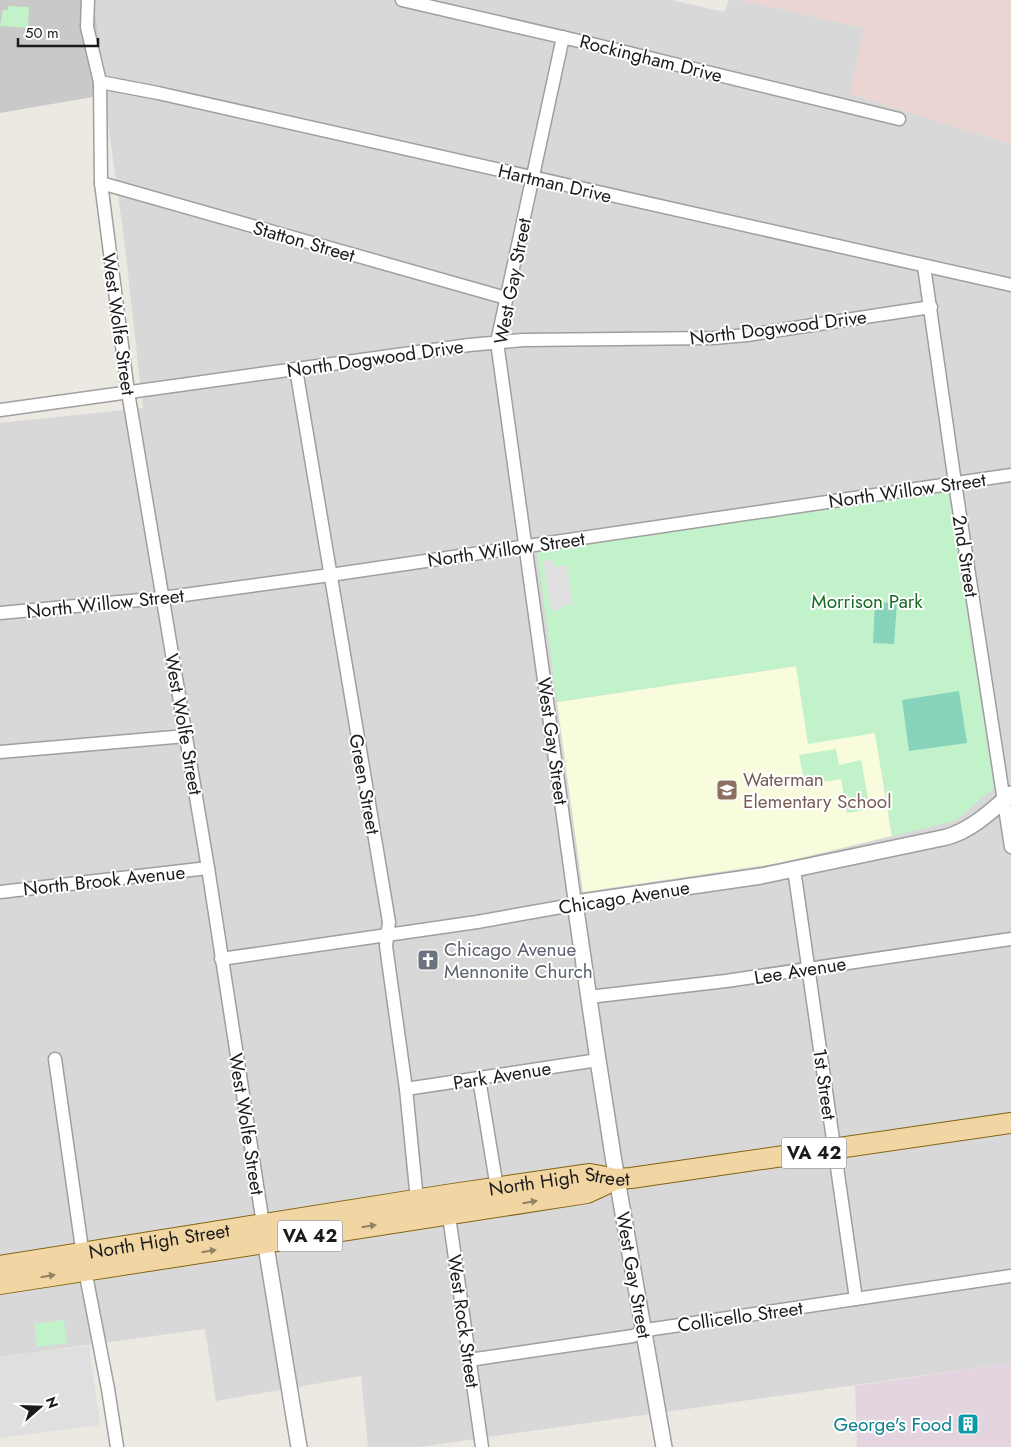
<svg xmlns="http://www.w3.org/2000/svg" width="1011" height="1447" viewBox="0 0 1011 1447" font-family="Jost,sans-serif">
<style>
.residential{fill:#d9d8d8}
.commercial{fill:#ebd5d2}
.industrial{fill:#e4d4e0}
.education{fill:#f8fbdc}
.religious{fill:#c9c9c9}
.park{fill:#c2f2ca}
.pitch{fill:#88d3bc}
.parking{fill:#dfdfdf}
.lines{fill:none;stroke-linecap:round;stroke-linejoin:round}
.minor-casing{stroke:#9f9f9f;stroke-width:15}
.tertiary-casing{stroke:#9f9f9f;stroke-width:18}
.primary-casing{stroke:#826510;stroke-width:22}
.minor{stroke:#fff;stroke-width:12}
.tertiary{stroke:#fff;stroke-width:15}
.primary{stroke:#f1d5a2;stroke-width:20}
.oneway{fill:#918165}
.labels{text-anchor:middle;stroke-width:4;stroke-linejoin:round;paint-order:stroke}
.shield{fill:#fff;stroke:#5f5f5f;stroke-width:1}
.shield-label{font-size:18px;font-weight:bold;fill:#1b1b1b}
.street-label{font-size:19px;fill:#1b1b1b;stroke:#fff}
.park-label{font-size:19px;fill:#176c24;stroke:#fff}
.education-label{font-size:19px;fill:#785e54;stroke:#fff;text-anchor:start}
.worship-label{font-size:19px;fill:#5b616d;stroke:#fff;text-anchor:start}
.culture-label{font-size:19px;fill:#0d838f;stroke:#fff;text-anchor:end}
</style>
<rect width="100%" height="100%" fill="#ece9e2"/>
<!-- residential -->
<path class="residential" d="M94,0H671L724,12L729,0H739L865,28L851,94L1011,144V1363L419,1447H368L361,1376L216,1401L205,1329L0,1357V423L143,408L124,238L104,95Z"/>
<!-- commercial -->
<path class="commercial" d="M739,0H1011V144L850,94L864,28Z"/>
<!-- industrial -->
<path class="industrial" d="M1011,1363V1447H857L855,1386Z"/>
<!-- education -->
<path class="education" d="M797,666L808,743L875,732L892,836L780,863L583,892L557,702Z"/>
<!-- religious -->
<path class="religious" d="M0,0H94L104,95L0,113Z"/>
<!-- park -->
<g class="park">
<path d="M8,6L29,7L28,28L0,26L3,10H8Z"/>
<path d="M948,491L994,788L955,821L892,836L875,733L808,744L796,666L557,702L537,552Z"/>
<path d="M836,749L839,765L861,760L870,809L847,813L841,779L805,785L799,755Z"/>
<path d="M64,1320L67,1343L37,1347L34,1324Z"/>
</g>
<!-- pitch -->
<g class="pitch">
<path d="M875,602L897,603L894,644L873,643Z"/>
<path d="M959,691L967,743L909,751L902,700Z"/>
</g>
<!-- parking -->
<g class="parking">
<path d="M553,559L554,565L557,567L567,565L573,604L562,606L560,609L551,611L543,561Z"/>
<path d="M89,1346L100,1425L0,1438V1357Z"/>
</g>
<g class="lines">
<!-- minor casing -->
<g class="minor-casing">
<g id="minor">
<path d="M88,0L87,27L100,82L101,183L128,392L208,868L263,1224"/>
<path d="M402,0L592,44L899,119"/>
<path d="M100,82L158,93L1011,285"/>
<path d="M101,183L506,298"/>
<path d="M924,266L955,483L1011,847"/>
<path d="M296,369L389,922L386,946L406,1089L417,1200"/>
<path d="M0,410L469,345L523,340L713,338L747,335L931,307"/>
<path d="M0,613L162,598L330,575L1011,475"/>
<path d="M0,752L186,736"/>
<path d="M794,869L856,1299"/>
<path d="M0,892L208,868"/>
<path d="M221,959L477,922L561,907L575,903L497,342L563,37"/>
<path d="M589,997L726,981L1011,939"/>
<path d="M55,1059L85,1270L108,1389L117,1447"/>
<path d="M479,1079L497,1188"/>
<path d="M406,1089L598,1060"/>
<path d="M448,1209L482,1447"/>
<path d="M469,1360L633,1336L643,1331L653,1329L1011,1276"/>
</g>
</g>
<!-- tertiary casing -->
<g class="tertiary-casing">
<g id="tertiary">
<path d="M264,1234L299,1447"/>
<path d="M664,1447L614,1162L598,1060L575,903L761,876L947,837C973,829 991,811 1011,794"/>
</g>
</g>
<!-- primary casing -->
<g class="primary-casing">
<g id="primary">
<path id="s1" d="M0,1266L446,1195L590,1174L617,1179L631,1178L1011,1123"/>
<path d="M0,1284L587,1193L617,1179"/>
</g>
</g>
<!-- minor -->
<use href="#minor" class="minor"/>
<!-- tertiary -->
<use href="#tertiary" class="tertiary"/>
<!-- primary -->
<use href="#primary" class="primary"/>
</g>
<!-- one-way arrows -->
<defs><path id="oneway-solid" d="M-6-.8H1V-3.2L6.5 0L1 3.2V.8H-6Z" transform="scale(1.25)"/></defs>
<g class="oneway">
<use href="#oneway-solid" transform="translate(530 1202) rotate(-9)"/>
<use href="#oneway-solid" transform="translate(369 1226) rotate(-9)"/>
<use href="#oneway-solid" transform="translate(209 1251) rotate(-9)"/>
<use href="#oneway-solid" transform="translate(48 1276) rotate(-9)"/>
</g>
<!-- icons -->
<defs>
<g id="school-square" transform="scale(1.125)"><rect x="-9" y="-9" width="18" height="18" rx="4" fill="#8d6e63" stroke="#fff"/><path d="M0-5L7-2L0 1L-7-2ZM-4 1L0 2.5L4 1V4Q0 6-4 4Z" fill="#fff"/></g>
<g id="church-square" transform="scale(1.125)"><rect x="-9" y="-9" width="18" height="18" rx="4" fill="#6b7280" stroke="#fff"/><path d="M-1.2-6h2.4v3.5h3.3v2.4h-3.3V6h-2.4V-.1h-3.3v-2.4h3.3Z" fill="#fff"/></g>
<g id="building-square" transform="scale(1.125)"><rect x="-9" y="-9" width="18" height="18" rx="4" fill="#0f9aa8" stroke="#fff"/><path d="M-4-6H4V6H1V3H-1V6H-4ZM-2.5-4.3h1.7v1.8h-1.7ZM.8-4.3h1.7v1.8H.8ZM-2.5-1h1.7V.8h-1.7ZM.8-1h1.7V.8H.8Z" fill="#fff"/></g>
</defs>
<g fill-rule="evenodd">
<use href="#school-square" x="727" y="790"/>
<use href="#church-square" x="428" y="960"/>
<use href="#building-square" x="968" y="1424"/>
</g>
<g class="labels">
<!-- shield labels -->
<g class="shield">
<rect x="781.5" y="1137.5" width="65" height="31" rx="4"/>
<rect x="277.5" y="1220.5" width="65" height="31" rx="4"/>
</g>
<g class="shield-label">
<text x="814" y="1159">VA 42</text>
<text x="310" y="1242">VA 42</text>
</g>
<!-- street labels -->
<g class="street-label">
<text transform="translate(651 58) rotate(14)" y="7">Rockingham Drive</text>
<text transform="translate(555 183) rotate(13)" y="7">Hartman Drive</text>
<text transform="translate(304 241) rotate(16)" y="7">Statton Street</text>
<text transform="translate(512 281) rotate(-79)" y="7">West Gay Street</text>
<text transform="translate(119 324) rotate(82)" y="7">West Wolfe Street</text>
<text transform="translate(778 327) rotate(-7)" y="7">North Dogwood Drive</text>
<text transform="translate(375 358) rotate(-8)" y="7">North Dogwood Drive</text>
<text transform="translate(907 490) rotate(-8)" y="7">North Willow Street</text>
<text transform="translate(506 549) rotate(-8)" y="7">North Willow Street</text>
<text transform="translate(966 556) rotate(81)" y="7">2nd Street</text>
<text transform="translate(105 603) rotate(-6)" y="7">North Willow Street</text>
<text transform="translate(184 724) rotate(80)" y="7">West Wolfe Street</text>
<text transform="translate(553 741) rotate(82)" y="7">West Gay Street</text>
<text transform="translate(365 784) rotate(80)" y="7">Green Street</text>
<text transform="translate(104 880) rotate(-6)" y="7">North Brook Avenue</text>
<text transform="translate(624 897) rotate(-9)" y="7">Chicago Avenue</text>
<text transform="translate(800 970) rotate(-9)" y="7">Lee Avenue</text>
<text transform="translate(502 1075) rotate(-9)" y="7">Park Avenue</text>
<text transform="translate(825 1084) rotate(82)" y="7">1st Street</text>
<text transform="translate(247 1124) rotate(81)" y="7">West Wolfe Street</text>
<text dy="7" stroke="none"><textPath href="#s1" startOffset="566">North High Street</textPath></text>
<text dy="7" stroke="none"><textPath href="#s1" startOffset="161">North High Street</textPath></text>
<text transform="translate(634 1275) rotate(80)" y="7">West Gay Street</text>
<text transform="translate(740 1316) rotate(-8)" y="7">Collicello Street</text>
<text transform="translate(464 1321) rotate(82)" y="7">West Rock Street</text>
</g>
<!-- park labels -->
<g class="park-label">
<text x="867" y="608">Morrison Park</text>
</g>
<!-- education labels -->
<g class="education-label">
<text x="743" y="786">Waterman<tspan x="743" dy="22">Elementary School</tspan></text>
</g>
<!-- worship labels -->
<g class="worship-label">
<text x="444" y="956">Chicago Avenue<tspan x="444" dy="22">Mennonite Church</tspan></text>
</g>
<!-- culture labels -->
<g class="culture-label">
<text x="952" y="1431">George's Food</text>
</g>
</g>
<!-- north arrow -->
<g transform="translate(40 1407) rotate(70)" stroke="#ffffff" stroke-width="4" paint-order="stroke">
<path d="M0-4L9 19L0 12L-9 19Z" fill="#1b1b1b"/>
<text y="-8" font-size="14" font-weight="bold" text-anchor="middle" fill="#1b1b1b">N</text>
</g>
<!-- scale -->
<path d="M18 38v8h80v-8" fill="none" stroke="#1b1b1b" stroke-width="2.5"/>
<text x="25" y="38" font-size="15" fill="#1b1b1b" stroke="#ffffff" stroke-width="4" paint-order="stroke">50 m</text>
</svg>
